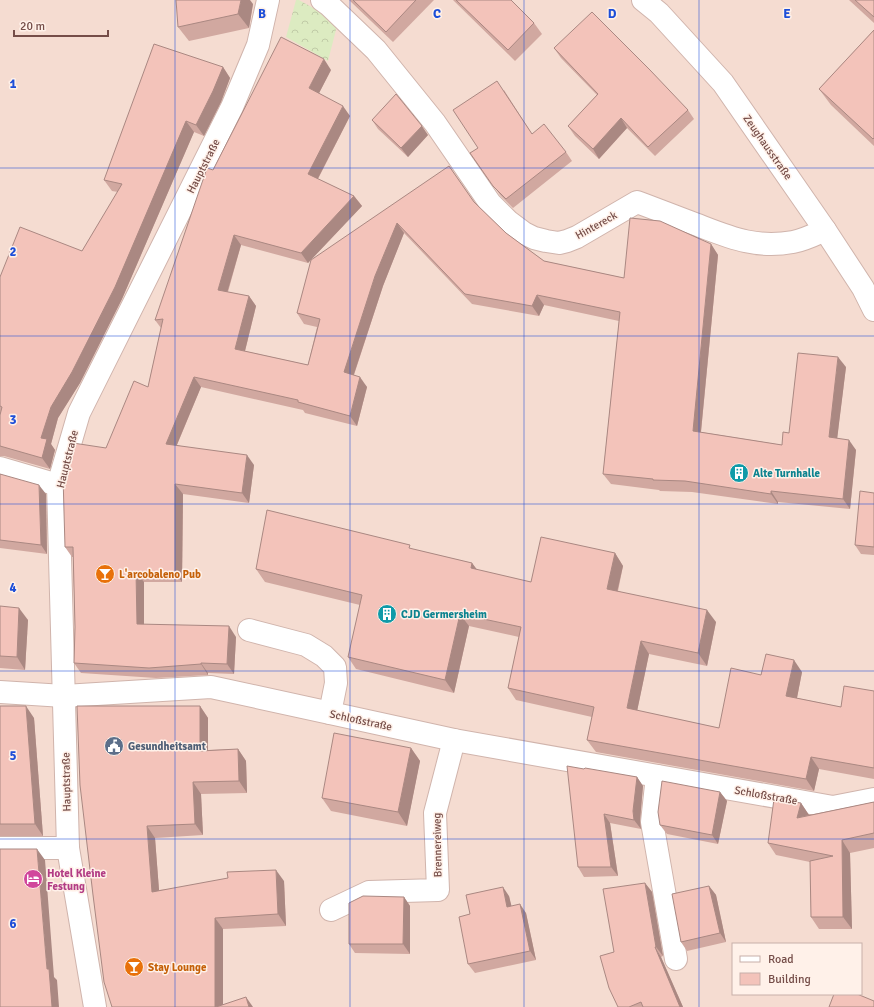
<svg xmlns="http://www.w3.org/2000/svg" width="874" height="1007" viewBox="0 0 874 1007" font-family="Signika,sans-serif">
<style>
.residential{fill:#f5dcd1;fill-rule:evenodd}
.forest{fill:url(#forest-crowns)}
.lines{fill:none;stroke-linecap:round;stroke-linejoin:round}
.minor-casing{stroke:#d0b4ac;stroke-width:24}
.minor{stroke:#fff;stroke-width:22}
.wall{fill:#d1a8a0}
.shaded-wall{fill:#aa8882}
.building{fill:#f3c3ba;stroke:#aa8882}
.grid{fill:none;stroke:#1d4ed8;stroke-width:1;stroke-opacity:0.55}
.labels{text-anchor:middle;stroke-width:3;stroke-linejoin:round;paint-order:stroke}
.street-label{font-size:11px;fill:#754d48;stroke:#fff1e9}
.culture-label{font-size:11px;font-weight:bold;fill:#0d838f;stroke:#fff1e9;text-anchor:start}
.food-label{font-size:11px;font-weight:bold;fill:#c56008;stroke:#fff1e9;text-anchor:start}
.service-label{font-size:11px;font-weight:bold;fill:#4e5e75;stroke:#fff1e9;text-anchor:start}
.hotel-label{font-size:11px;font-weight:bold;fill:#b23c85;stroke:#fff1e9;text-anchor:start}
.grid-label{font-size:13px;text-anchor:middle;font-weight:bold;fill:#1d4ed8;stroke:#fff1e9;stroke-width:3;stroke-linejoin:round;paint-order:stroke}
</style>
<defs>
<pattern id="forest-crowns" width="20" height="18" patternUnits="userSpaceOnUse"><rect width="20" height="18" fill="#dcebc1"/><path d="M2 6a3 3 0 1 1 6 0M12 15a3 3 0 1 1 6 0" fill="none" stroke="#c0cba7"/></pattern>
</defs>
<rect width="100%" height="100%" fill="#fdece3"/>
<!-- residential -->
<path class="residential" d="M0,0H874V1007H0ZM733,944H861V994H733Z"/>
<!-- forest -->
<path class="forest" d="M296,0H299L338,22L328,61L286,37Z"/>
<g class="lines">
<!-- minor casing -->
<g class="minor-casing">
<g id="minor">
<path d="M322,0L329,5L376,50L435,123L490,203L508,221L524,233L534,238L546,241L559,243L567,241L577,237L637,202C656,209 676,217 695,224C729,237 755,249 793,242C804,240 814,235 825,230"/>
<path d="M643,0L659,13L723,83L825,230L863,288L874,310"/>
<path d="M0,468L58,485"/>
<path d="M249,630L306,645L324,656L335,667L336,683L330,713"/>
<path d="M0,692L64,696L211,687L454,740L833,807L874,799"/>
<path d="M657,776L652,822L676,959"/>
<path d="M0,848H68"/>
<path d="M331,910L369,892L438,890L435,813L454,740"/>
<path d="M95,1007L68,848L58,485L79,413L232,107L258,45L268,0"/>
</g>
</g>
<!-- minor -->
<use href="#minor" class="minor"/>
</g>
<!-- wall -->
<g class="wall">
<path d="M349,0H434L393,42Z"/>
<path d="M453,0H511L534,23L542,34L515,61Z"/>
<path d="M849,0H874V23Z"/>
<path d="M253,4L249,28L189,41L178,27Z"/>
<path d="M874,30V146L831,105L819,89Z"/>
<path d="M554,48L688,110L694,119L655,156L627,128L599,159L575,136L568,126L597,95L561,58Z"/>
<path d="M223,67L230,78L221,102L204,136L194,132L122,299L80,383L58,418L51,444L55,450L50,469L4,456H0V277L82,251L118,192L112,191L104,180Z"/>
<path d="M331,70L319,93L350,116L318,179L354,196L362,206L308,263L241,245L228,292L249,296L256,306L245,351L308,365L317,327L304,324L297,313L449,166L474,202L506,233L544,261L624,278L711,244L718,255L701,432L782,445L789,433L846,367L837,438L856,450L850,509L778,502V504L692,492L660,491L659,490L611,484L603,474L619,321L544,305L539,316L472,304L404,233L383,286L354,375L367,387L357,426L305,413L303,410L201,387L177,445L254,465L249,503L183,494L182,582H144V625L236,637L234,674L208,673V675L156,678L81,673L74,663L75,627L73,557H72L65,547L106,448L148,387L161,328L155,320L213,170Z"/>
<path d="M504,90L532,134L566,152L572,161L513,208L500,195L470,153L478,148Z"/>
<path d="M372,120L428,135L408,157L378,129Z"/>
<path d="M0,474L46,494L47,554L0,548Z"/>
<path d="M874,493V555L861,554L855,545Z"/>
<path d="M412,549L472,563L477,570L531,582L615,553L623,566L618,591L716,622L707,666L649,654L637,711L719,728L761,675L802,672L797,698L841,707L874,691V779L819,769L814,791L596,752L587,740L592,717L516,700L508,688L519,637L469,626L454,693L356,669L348,657L360,605L265,582L256,569Z"/>
<path d="M0,606L28,620L25,670L0,668Z"/>
<path d="M0,706L34,718L43,836H0Z"/>
<path d="M200,706L208,718V750L238,749L246,761L247,793L201,794L203,835L155,838L159,890L284,881L286,926L223,929V1005L112,1007L93,895Z"/>
<path d="M411,748L420,761L407,826L331,811L322,798Z"/>
<path d="M584,769L637,777L643,786L640,821L641,829L610,823L618,876L584,877L578,867Z"/>
<path d="M720,792L727,801L718,844L667,834L660,825Z"/>
<path d="M874,802V848L850,853L852,929H819L811,917L810,862L776,855L768,843L801,803L809,815Z"/>
<path d="M645,883L652,892L663,956L661,957L683,1007H618L614,952Z"/>
<path d="M709,886L716,895L726,942L687,951L681,942Z"/>
<path d="M509,896L511,906L526,913L536,960L475,973L468,964L470,914Z"/>
<path d="M404,897L410,906V954L355,953L349,944Z"/>
</g>
<!-- shaded-wall -->
<g class="shaded-wall">
<path d="M241,0H250L253,4L249,28L238,14Z"/>
<path d="M324,59L331,70L316,99L309,88Z"/>
<path d="M223,67L230,78L221,102L204,136L196,125Z"/>
<path d="M343,106L350,116L315,184L308,174Z"/>
<path d="M621,118L627,128L599,159L593,149Z"/>
<path d="M186,121L194,132L122,299L80,383L58,418L51,444L55,450L50,469L42,458L41,438L51,407Z"/>
<path d="M422,126L428,135L408,157L401,148Z"/>
<path d="M354,196L362,206L308,263L301,253Z"/>
<path d="M397,223L404,233L383,286L351,383L344,372L375,276Z"/>
<path d="M234,235L241,245L225,300L218,290Z"/>
<path d="M711,244L718,255L700,441L693,431Z"/>
<path d="M537,295L544,305L539,316L532,306Z"/>
<path d="M249,296L256,306L243,359L235,349Z"/>
<path d="M838,357L846,367L836,448L829,437Z"/>
<path d="M194,377L201,387L173,454L166,444Z"/>
<path d="M360,377L367,387L357,426L350,416Z"/>
<path d="M849,440L856,450L850,509L843,499Z"/>
<path d="M247,455L254,465L249,503L242,493Z"/>
<path d="M175,484L183,494L182,582L175,572Z"/>
<path d="M39,485L46,494L47,554L41,545Z"/>
<path d="M771,491L778,502V504L771,494Z"/>
<path d="M615,553L623,566L615,601L607,589Z"/>
<path d="M472,563L481,575L471,568Z"/>
<path d="M136,572L144,582V635L137,624Z"/>
<path d="M19,608L28,620L25,670L17,657Z"/>
<path d="M707,610L716,622L707,666L698,653Z"/>
<path d="M460,614L469,626L454,693L445,680Z"/>
<path d="M229,626L236,637L234,674L227,664Z"/>
<path d="M641,641L649,654L635,721L627,708Z"/>
<path d="M794,660L802,672L795,708L786,696Z"/>
<path d="M201,663L208,673V675L201,664Z"/>
<path d="M26,706L34,718L43,836L35,824Z"/>
<path d="M200,706L208,718V762L200,751Z"/>
<path d="M411,748L420,761L407,826L398,812Z"/>
<path d="M238,749L246,761L247,793L239,781Z"/>
<path d="M811,757L819,769L814,791L806,779Z"/>
<path d="M637,777L643,786L640,821L641,829L634,820L633,811Z"/>
<path d="M193,782L201,794L203,835L195,824Z"/>
<path d="M720,792L727,801L718,844L712,835Z"/>
<path d="M801,803L809,815L797,818Z"/>
<path d="M604,814L610,823L618,876L611,867Z"/>
<path d="M147,826L155,838L160,903L152,892Z"/>
<path d="M842,840L850,853L852,929L843,917Z"/>
<path d="M37,849L45,860L54,977L57,980L59,1007H52L47,969Z"/>
<path d="M276,870L284,881L286,926L278,914Z"/>
<path d="M645,883L652,892L663,956L656,947Z"/>
<path d="M709,886L716,895L726,942L720,933Z"/>
<path d="M503,887L509,896L514,916L507,907Z"/>
<path d="M404,897L410,906V954L403,944Z"/>
<path d="M520,904L526,913L536,960L530,951Z"/>
<path d="M215,918L223,929V1007H215Z"/>
<path d="M655,947L661,957L683,1007H680Z"/>
<path d="M246,997L253,1007H249Z"/>
</g>
<!-- building -->
<g class="building">
<path d="M176,0H241L238,14L178,27Z"/>
<path d="M353,0H416L386,32Z"/>
<path d="M456,0H511L534,23L508,50Z"/>
<path d="M855,0H874V17Z"/>
<path d="M592,12L650,70L688,110L648,147L621,118L593,149L568,126L598,94L554,48Z"/>
<path d="M874,30V138L873,139L819,89Z"/>
<path d="M281,37L324,59L309,88L343,106L308,174L354,196L301,253L234,235L218,290L249,296L235,349L308,365L320,319L297,313L311,260L449,166L474,202L506,233L544,261L624,278L630,218L660,221L711,244L693,431L782,445L783,432L789,433L798,353L838,357L829,437L849,440L843,499L771,491V494L685,481L653,480V479L603,474L620,312L537,295L532,306L465,294L397,223L375,276L344,372L360,377L350,416L298,402V400L194,377L166,444L247,455L242,493L175,484V572H136L137,624L229,626L227,664L201,663V664L149,668L74,663L75,627L73,547H65L63,476L73,443L106,448L134,381L148,387L163,319L155,320L207,168L213,170Z"/>
<path d="M154,44L223,67L213,91L196,125L186,121L115,287L72,372L51,407L41,438L47,439L42,458L0,446V415L2,407L0,406V277L20,227L82,251L122,184L104,180Z"/>
<path d="M497,81L532,134L544,124L566,152L506,199L493,186L470,153L478,148L453,110Z"/>
<path d="M396,94L422,126L401,148L372,120Z"/>
<path d="M0,474L39,485L41,545L0,540Z"/>
<path d="M860,491L874,493V547L855,545Z"/>
<path d="M267,510L410,545L409,548L472,563L471,568L531,582L541,537L615,553L607,589L707,610L698,653L641,641L627,708L719,728L731,668L761,675L766,654L794,660L786,696L841,707L844,686L874,691V768L811,757L806,779L587,740L594,707L508,688L521,627L460,614L445,680L348,657L362,595L256,569Z"/>
<path d="M0,606L19,608L17,657L0,656Z"/>
<path d="M0,706H26L35,824H0Z"/>
<path d="M77,706H200V751L238,749L239,781L193,782L195,824L147,826L152,892L228,878L227,872L276,870L278,914L215,918V1007H112L104,982L93,895L80,785Z"/>
<path d="M334,733L411,748L398,812L322,798Z"/>
<path d="M567,766L584,769L585,768L637,777L633,811L634,820L604,814L611,867H578Z"/>
<path d="M662,781L720,792L712,835L660,825L658,812Z"/>
<path d="M774,799L801,803L797,818L874,802V833L842,840L843,917H811L810,861L833,856L768,843Z"/>
<path d="M0,849H37L47,969H49L52,1007H0Z"/>
<path d="M645,883L656,947H655L680,1007H643L641,1002L629,1007H618L609,988L600,956L614,952L603,889Z"/>
<path d="M709,886L720,933L681,942L672,894Z"/>
<path d="M503,887L507,907L520,904L530,951L468,964L459,917L470,914L466,895Z"/>
<path d="M363,896L404,897L403,944H349V903Z"/>
<path d="M834,994H857L874,1001V1007H829Z"/>
<path d="M246,997L249,1007H216Z"/>
</g>
<!-- grid -->
<path class="grid" d="M175,0V1007M350,0V1007M524,0V1007M699,0V1007M0,168H874M0,336H874M0,504H874M0,671H874M0,839H874"/>
<!-- icons -->
<defs>
<g id="building-disc" transform="scale(1)"><circle r="9.5" fill="#0f9aa8" stroke="#fff1e9"/><path d="M-4-6H4V6H1V3H-1V6H-4ZM-2.5-4.3h1.7v1.8h-1.7ZM.8-4.3h1.7v1.8H.8ZM-2.5-1h1.7V.8h-1.7ZM.8-1h1.7V.8H.8Z" fill="#fff"/></g>
<g id="bar-disc" transform="scale(1)"><circle r="9.5" fill="#e8710a" stroke="#fff1e9"/><path d="M-6-5H6L.8 .8V4.5H3.5V6h-7V4.5H-.8V.8Z" fill="#fff"/></g>
<g id="civic-disc" transform="scale(1)"><circle r="9.5" fill="#5c6f8a" stroke="#fff1e9"/><path d="M-.6-6.5H3V-4.5H.6V-3L4-1V1h2V6H-6V1h2V-1L-.6-3ZM-1.2 2.5V6h2.4V2.5Z" fill="#fff"/></g>
<g id="hotel-disc" transform="scale(1)"><circle r="9.5" fill="#d1479c" stroke="#fff1e9"/><path d="M-6-4.5h1.5V1H6V5H4.5V3h-9V5H-6ZM-4 0a1.8 1.8 0 1 1 3.6 0ZM.5 0V-2.5h3Q6-2.5 6 0Z" fill="#fff"/></g>
</defs>
<g fill-rule="evenodd">
<use href="#building-disc" x="739" y="473"/>
<use href="#bar-disc" x="105" y="574"/>
<use href="#building-disc" x="387" y="614"/>
<use href="#civic-disc" x="114" y="746"/>
<use href="#hotel-disc" x="33" y="879"/>
<use href="#bar-disc" x="134" y="967"/>
</g>
<g class="labels">
<!-- street labels -->
<g class="street-label">
<text transform="translate(768 147) rotate(55)" y="4">Zeughausstraße</text>
<text transform="translate(203 166) rotate(-63)" y="4">Hauptstraße</text>
<text transform="translate(596 225) rotate(-29)" y="4">Hintereck</text>
<text transform="translate(67 459) rotate(-76)" y="4">Hauptstraße</text>
<text transform="translate(361 720) rotate(12)" y="4">Schloßstraße</text>
<text transform="translate(66 782) rotate(-91)" y="4">Hauptstraße</text>
<text transform="translate(766 795) rotate(10)" y="4">Schloßstraße</text>
<text transform="translate(437 845) rotate(-91)" y="4">Brennereiweg</text>
</g>
<!-- culture labels -->
<g class="culture-label">
<text x="753" y="477">Alte Turnhalle</text>
<text x="401" y="618">CJD Germersheim</text>
</g>
<!-- food labels -->
<g class="food-label">
<text x="119" y="578">L'arcobaleno Pub</text>
<text x="148" y="971">Stay Lounge</text>
</g>
<!-- service labels -->
<g class="service-label">
<text x="128" y="750">Gesundheitsamt</text>
</g>
<!-- hotel labels -->
<g class="hotel-label">
<text x="47" y="877">Hotel Kleine<tspan x="47" dy="13">Festung</tspan></text>
</g>
</g>
<g class="grid-label">
<text x="262" y="18">B</text>
<text x="437" y="18">C</text>
<text x="612" y="18">D</text>
<text x="787" y="18">E</text>
<text x="13" y="88">1</text>
<text x="13" y="256">2</text>
<text x="13" y="424">3</text>
<text x="13" y="592">4</text>
<text x="13" y="760">5</text>
<text x="13" y="928">6</text>
</g>
<!-- legend -->
<rect x="732" y="943" width="130" height="52" fill="#fff1e9" stroke="#c8afa9"/>
<rect x="740" y="956" width="20" height="6" fill="#ffffff" stroke="#c8afa9"/>
<text x="768" y="963" font-size="12" fill="#754d48">Road</text>
<rect x="740" y="973" width="20" height="12" fill="#f3c3ba" stroke="#c8afa9"/>
<text x="768" y="983" font-size="12" fill="#754d48">Building</text>
<!-- scale -->
<path d="M14 30v6h94v-6" fill="none" stroke="#754d48" stroke-width="2"/>
<text x="20" y="30" font-size="12" fill="#754d48" stroke="#fff1e9" stroke-width="3" paint-order="stroke">20 m</text>
</svg>
